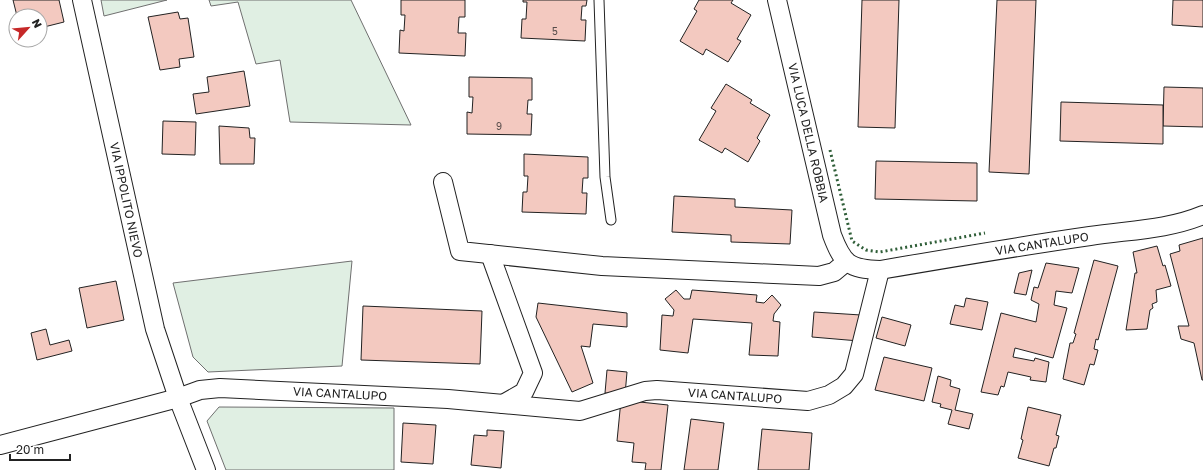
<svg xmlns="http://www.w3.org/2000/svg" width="1203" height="470" viewBox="0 0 1203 470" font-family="'Golos Text',sans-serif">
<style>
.green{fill:#e0efe3;stroke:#6f6f6f}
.building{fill:#f3c9c0;stroke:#222}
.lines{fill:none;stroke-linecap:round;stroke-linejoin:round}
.lane-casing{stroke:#222;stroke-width:11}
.street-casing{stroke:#222;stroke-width:20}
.lane{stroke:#fff;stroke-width:9}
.street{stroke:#fff;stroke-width:18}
.hedge{stroke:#2f5e38;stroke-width:3;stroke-dasharray:2 3;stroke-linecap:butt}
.labels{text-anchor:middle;stroke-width:3;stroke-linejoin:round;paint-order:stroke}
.number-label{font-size:10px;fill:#564c4a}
.street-label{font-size:12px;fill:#222;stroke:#fff}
</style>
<rect width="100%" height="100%" fill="#fff"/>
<!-- green -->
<g class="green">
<path d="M101,0H167L104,16Z"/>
<path d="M209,0H351L411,125L290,122L280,60L256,64L238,2L211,6Z"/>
<path d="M352,261L342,366L208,372L193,357L173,283Z"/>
<path d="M219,407L394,408V470H226L207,421Z"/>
</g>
<!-- building -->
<g class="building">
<path d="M13,0H59L64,22L40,28V16H17Z"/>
<path d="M401,0H465V17H459L458,33H466L465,56L399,53L400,30L404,31L405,15H401Z"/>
<path d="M523,0H587L586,6H582L581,20H586L585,41L521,38L522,19H526L527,2H523Z"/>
<path d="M699,0H733L731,3L751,15L737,39L741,41L728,62L706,49L703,55L680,41L697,11L694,9Z"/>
<path d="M862,0H899L895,128L858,127Z"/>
<path d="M997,0H1036L1029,174L989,172Z"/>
<path d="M1173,0H1203V27L1172,25Z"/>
<path d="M178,12L180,19L188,18L194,57L179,59L180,67L160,70L148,17Z"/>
<path d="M244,71L250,106L196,114L193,94L209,92L207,77Z"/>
<path d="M469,77L532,78V100H528L527,114H532L531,135L467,134V112L472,113L473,97H469Z"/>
<path d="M726,84L752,100L750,103L770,115L757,138L760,141L748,162L725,148L722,153L699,140L716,111L711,108Z"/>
<path d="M1164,87L1203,88V127L1163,126Z"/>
<path d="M1061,102L1163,105V144L1060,141Z"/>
<path d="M163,121L196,122L195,155L162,154Z"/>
<path d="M219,126L249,128L250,138H255L254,164H220Z"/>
<path d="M524,154L588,157V178H583L582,193H587L586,214L522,212L523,192H527L528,176H524Z"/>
<path d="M876,161L977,163V201L875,199Z"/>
<path d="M674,196L735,199V207L792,210L790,244L731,242V235L672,232Z"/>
<path d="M1203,238V380H1202L1194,343L1181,339L1178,326H1189L1170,254L1180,251L1179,245Z"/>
<path d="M1157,246L1163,266L1165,265L1171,286L1156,290L1157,302L1152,304L1153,308L1150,310L1147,329L1126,330L1135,273H1137L1133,252Z"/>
<path d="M1094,260L1118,266L1098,340L1096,339L1094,349L1098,350L1094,365L1090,364L1084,385L1063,379L1070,343H1073L1076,334L1074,333Z"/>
<path d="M1046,263L1079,268L1072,293L1056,291L1054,305L1067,308L1053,358L1015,348L1013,357L1034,361L1035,358L1049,362L1046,382L1030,380L1031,377L1008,372L1004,387L1001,386L998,395L981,392L1001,313L1036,322L1039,304L1031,300L1034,287L1038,288Z"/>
<path d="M1032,270L1026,295L1014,293L1019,273Z"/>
<path d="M116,281L124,320L87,328L79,288Z"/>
<path d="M676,290L684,299H690L692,290L757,295L756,302L764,303L772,295L781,305L774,314L773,321L780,322L778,356L749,355L752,323L693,319L688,353L660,350L662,315L673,316L674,310L665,299Z"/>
<path d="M966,298L988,302L982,330L950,324L955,305L964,307Z"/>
<path d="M538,303L627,313V327L593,324L590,347L581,346L593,383L572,392L536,317Z"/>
<path d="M363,306L482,311L480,364L361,360Z"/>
<path d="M814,312L861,315L859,341L812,337Z"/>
<path d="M882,317L911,325L905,346L876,338Z"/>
<path d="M46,329L50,345L69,340L72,351L37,360L31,333Z"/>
<path d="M884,357L932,368L924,401L875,390Z"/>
<path d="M607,370L627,372L625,395L605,393Z"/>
<path d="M938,376L951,380L950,386L960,389L955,410L973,414L969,429L948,424L952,410L940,407L941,404L932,402Z"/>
<path d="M621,400L668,405L661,470H645L646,463L632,462L634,443L617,441Z"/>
<path d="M1028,407L1061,415L1056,435L1059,436L1056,448H1054L1049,466L1018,458L1023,440L1021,439Z"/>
<path d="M691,419L724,423L718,470H684Z"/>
<path d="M403,423L436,425L433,464L401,462Z"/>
<path d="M762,429L812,433L809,470H758Z"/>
<path d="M487,430L504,431L501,468L471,465L474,435L487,436Z"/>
</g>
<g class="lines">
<!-- lane casing -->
<g class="lane-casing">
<path id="lane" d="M599,0L605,177L611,220"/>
</g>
<!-- street casing -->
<g class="street-casing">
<g id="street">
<path d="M82,0L155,329L178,398L206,470"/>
<path d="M777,0L832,235C843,264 849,269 880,270C950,258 1020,246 1090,236C1128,230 1167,230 1203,215"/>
<path d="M443,182L460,251L602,266L819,276L834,272L846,262"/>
<path d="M490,254L533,373L524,392L503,404"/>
<path d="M0,445L178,398L200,390L220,388L448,399L580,411L645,391L657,390L808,401L829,395L844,386L854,374L880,270"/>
</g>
</g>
<!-- lane -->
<use href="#lane" class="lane"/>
<!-- street -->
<use href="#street" class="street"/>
<!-- hedge -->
<path class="hedge" d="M830,150L852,241L866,250L880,252L985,233"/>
</g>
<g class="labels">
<!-- number labels -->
<g class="number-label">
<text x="555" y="35">5</text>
<text x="499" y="130">9</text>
</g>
<!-- street labels -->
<g class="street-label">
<text transform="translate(808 133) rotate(77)" y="4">VIA LUCA DELLA ROBBIA</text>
<text transform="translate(126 200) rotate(78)" y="4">VIA IPPOLITO NIEVO</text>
<text transform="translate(1042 244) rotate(-9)" y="4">VIA CANTALUPO</text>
<text transform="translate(340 394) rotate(3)" y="4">VIA CANTALUPO</text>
<text transform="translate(735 396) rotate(4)" y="4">VIA CANTALUPO</text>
</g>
</g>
<!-- north arrow -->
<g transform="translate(28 28) rotate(63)"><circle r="19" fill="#ffffff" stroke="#a7a7a7"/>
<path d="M0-3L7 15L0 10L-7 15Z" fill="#c62828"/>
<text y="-6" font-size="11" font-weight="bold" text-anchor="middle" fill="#222222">N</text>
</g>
<!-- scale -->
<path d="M10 454v6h60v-6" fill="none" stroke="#222222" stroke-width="2"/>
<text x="16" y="454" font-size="12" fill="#222222" stroke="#ffffff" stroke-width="3" paint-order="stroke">20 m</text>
</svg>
